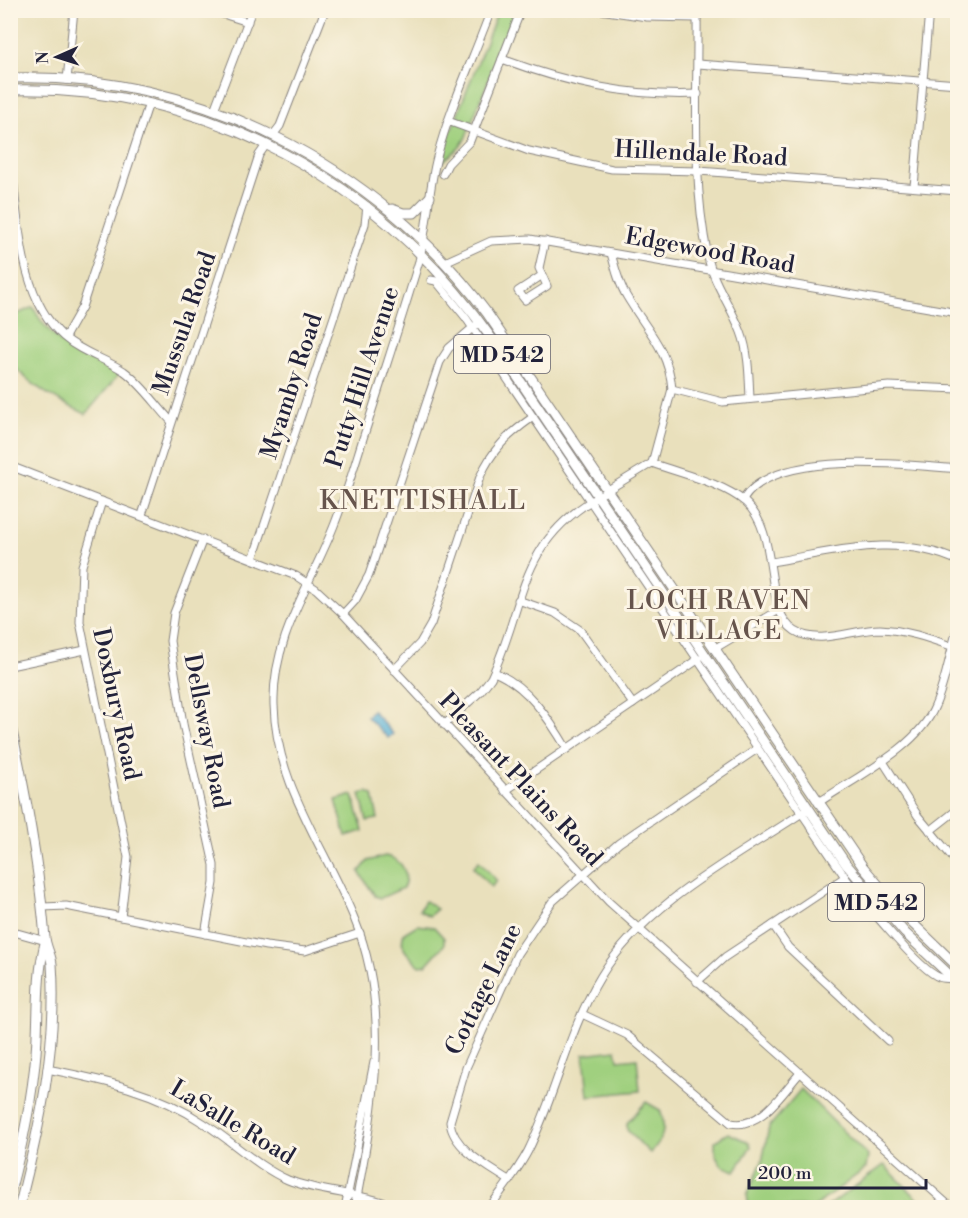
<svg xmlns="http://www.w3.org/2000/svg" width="968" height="1218" viewBox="0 0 968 1218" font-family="'Libre Bodoni',serif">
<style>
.green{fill:#a0d07f;stroke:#61795d;stroke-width:1.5}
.water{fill:#58b1d6;stroke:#3d6a88;stroke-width:1.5}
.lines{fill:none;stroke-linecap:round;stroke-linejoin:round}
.minor-casing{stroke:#86817c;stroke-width:9}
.major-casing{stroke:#86817c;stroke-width:11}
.minor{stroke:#fff;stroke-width:7}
.major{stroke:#fff;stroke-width:9}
.labels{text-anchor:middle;stroke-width:6;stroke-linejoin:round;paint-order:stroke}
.shield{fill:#fcf5e5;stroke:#63616e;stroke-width:1.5}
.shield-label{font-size:22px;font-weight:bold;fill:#22223b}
.street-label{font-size:24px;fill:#22223b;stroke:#fcf5e5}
.neighbourhood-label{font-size:26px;letter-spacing:1.5px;fill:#66544c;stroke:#fcf5e5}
</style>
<rect width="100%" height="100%" fill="#fcf5e5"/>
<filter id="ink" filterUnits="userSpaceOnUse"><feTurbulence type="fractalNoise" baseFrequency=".0167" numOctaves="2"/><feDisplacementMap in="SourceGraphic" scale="12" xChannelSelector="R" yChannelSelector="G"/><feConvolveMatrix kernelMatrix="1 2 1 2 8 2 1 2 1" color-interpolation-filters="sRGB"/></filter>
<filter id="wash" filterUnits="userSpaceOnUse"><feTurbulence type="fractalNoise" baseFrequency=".008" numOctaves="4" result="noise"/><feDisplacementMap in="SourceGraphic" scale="24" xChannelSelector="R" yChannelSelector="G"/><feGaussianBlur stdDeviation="1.35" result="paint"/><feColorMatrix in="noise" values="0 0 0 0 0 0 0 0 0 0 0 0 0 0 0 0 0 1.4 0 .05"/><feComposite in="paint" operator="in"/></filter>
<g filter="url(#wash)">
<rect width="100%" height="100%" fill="#e9e0bc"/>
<!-- green -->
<g class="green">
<path d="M498,11H516L465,139L460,147L441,163L450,133Z"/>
<path d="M33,307C53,347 84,354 120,373L86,414C57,401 32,387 11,363V317Z"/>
<path d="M367,792L373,795L378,819L367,821L360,794Z"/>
<path d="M353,795L363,831L346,836L336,800Z"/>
<path d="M385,856C402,859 410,873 403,888L381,898L375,896L359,872L368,861Z"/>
<path d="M479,861L497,881L491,887L473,867Z"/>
<path d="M425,901L437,909L429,916L419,910Z"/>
<path d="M417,925L434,927L444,938V945L426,965L420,966C409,955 398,949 404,933Z"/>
<path d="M616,1050L618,1060L637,1058L640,1091L588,1096L584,1054Z"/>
<path d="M801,1089L868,1156L866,1168L814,1207H749L747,1195L762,1162L769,1127Z"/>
<path d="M646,1102L660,1110C667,1128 663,1140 650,1153L627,1130V1123Z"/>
<path d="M728,1133L749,1142L751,1147L735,1171L722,1166L715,1154V1141Z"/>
<path d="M884,1165L926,1207H827Z"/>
</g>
<!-- water -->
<path class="water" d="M372,710L393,734L388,738L367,717Z"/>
</g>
<g filter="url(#ink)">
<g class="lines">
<!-- minor casing -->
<g class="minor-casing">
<g id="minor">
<path d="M210,10L248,22"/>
<path d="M600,10L647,17L697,18"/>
<path d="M697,10C698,91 691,177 708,257C713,283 731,306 741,332C749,353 749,377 750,399"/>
<path d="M502,59C567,83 629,97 698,94"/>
<path d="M698,64L958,84"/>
<path d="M67,80L74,10"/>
<path d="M214,110L252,10"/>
<path d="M448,121L529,151L612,169L699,171L958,191"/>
<path d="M273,135L280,126L325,10"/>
<path d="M10,156C19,214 17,296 64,337C82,353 104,358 124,371C142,384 156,405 171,421"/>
<path d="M443,174L448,164L470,141L521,10"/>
<path d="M914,187L929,10"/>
<path d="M611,253C615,268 619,284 627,297C646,329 669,350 672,389L652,463"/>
<path d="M445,262L491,241L530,239L958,313"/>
<path d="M541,276L518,291L525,300L547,286L539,268L545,241"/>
<path d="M431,280L436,281L466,318L845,877C859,896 920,971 939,977C943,979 949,978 953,979"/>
<path d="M65,337L82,307L149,103"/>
<path d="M672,389L723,402L889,386L958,389"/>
<path d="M652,463C681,474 721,482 745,502C782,535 761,609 795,631C819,646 854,629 880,629C905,630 928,638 951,646"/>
<path d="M10,466L296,576L316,589L343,614L609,902L952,1208"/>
<path d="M603,493L652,463"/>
<path d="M743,500C774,448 905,465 958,469"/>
<path d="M102,501L82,566L80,622L128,857L121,917"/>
<path d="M142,515L259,155L266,145"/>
<path d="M203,539L174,613L170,641L183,724L214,865V883L205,934"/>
<path d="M253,559L365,224L367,206"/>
<path d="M771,562C834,552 897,532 958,561"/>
<path d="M518,600L555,613L580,630L633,704"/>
<path d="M343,614L355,601L369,575L440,362L449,348L476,325"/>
<path d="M714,649L779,610"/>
<path d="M10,666L85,650"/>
<path d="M394,670L420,643L431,624L480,477C492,449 509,434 533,417"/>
<path d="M494,672C527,685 550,720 567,749"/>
<path d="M444,725L480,692L491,678C526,605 516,547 594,499"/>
<path d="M882,760L918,816L958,864"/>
<path d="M505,791L699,659"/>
<path d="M818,803C854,778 918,748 935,706C946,681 950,652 958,626"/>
<path d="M930,831L958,809"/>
<path d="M43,907L66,906L266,946L305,951L360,933"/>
<path d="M773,925L788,947L888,1041"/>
<path d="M10,931L46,941"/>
<path d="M697,982L725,957L845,877"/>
<path d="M582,1014L627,1035L731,1123C761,1129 782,1093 800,1073"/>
<path d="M47,1069C103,1080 156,1091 205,1124C232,1141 258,1167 288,1180C323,1194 363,1192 398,1208"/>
<path d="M510,1181C489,1167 453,1149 450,1122L466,1068L517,954L552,902L619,843L757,749"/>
<path d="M345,1208L374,1062"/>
<path d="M355,1208C373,1111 393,1012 354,918C325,847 276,785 274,705C272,637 312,583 335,523C348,490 357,456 368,423C385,369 403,315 419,261C428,227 428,191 437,157C450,107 473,59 491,10"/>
<path d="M489,1208C503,1189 517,1172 528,1151C556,1095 568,1030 601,976C645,903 736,857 805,811"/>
</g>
</g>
<!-- major casing -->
<g class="major-casing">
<g id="major">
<path d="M10,78C196,72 376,164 487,313L863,867L904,915L958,967"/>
<path d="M10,90C207,85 380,180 492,339L846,864L905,933L958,983"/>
<path d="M392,209L403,213H414L430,197"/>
<path d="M10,722C26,794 39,865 45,938C46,947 51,955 52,964C58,1045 39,1130 19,1208"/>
<path d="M10,1192C22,1147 32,1100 36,1053C39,1017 36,979 45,943"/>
</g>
</g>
<!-- minor -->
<use href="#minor" class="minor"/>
<!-- major -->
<use href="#major" class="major"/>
</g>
</g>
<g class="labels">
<!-- shield labels -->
<g class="shield">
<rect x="454" y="335" width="96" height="38" rx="4.5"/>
<rect x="828" y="883" width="96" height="38" rx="4.5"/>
</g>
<g class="shield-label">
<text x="502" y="362">MD 542</text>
<text x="876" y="910">MD 542</text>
</g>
<!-- street labels -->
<g class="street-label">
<text transform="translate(701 153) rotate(3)" y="8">Hillendale Road</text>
<text transform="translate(710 250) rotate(10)" y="8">Edgewood Road</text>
<text transform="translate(184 323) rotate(-71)" y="8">Mussula Road</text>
<text transform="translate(362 377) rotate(-72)" y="8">Putty Hill Avenue</text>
<text transform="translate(291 386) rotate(-72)" y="8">Myamby Road</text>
<text transform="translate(117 704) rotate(78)" y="8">Doxbury Road</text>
<text transform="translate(207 731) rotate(79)" y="8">Dellsway Road</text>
<text transform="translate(521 779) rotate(47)" y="8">Pleasant Plains Road</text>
<text transform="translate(483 989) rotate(-64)" y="8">Cottage Lane</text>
<text transform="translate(233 1122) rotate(31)" y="8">LaSalle Road</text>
</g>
<!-- neighbourhood labels -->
<g class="neighbourhood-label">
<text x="423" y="509">KNETTISHALL</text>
<text x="719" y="609">LOCH RAVEN<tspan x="719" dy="30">VILLAGE</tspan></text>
</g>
</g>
<!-- margin -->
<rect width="968" height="1218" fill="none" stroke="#fcf5e5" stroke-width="36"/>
<!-- north arrow -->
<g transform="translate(57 57) rotate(267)" stroke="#fcf5e5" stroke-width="4.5" paint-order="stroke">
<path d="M0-4.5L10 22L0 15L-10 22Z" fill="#22223b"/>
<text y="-9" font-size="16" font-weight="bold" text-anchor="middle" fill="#22223b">N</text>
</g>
<!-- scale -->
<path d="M749 1179v9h177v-9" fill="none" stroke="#22223b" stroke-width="3"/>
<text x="758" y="1179" font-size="18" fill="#22223b" stroke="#fcf5e5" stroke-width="4.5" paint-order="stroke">200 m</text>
</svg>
